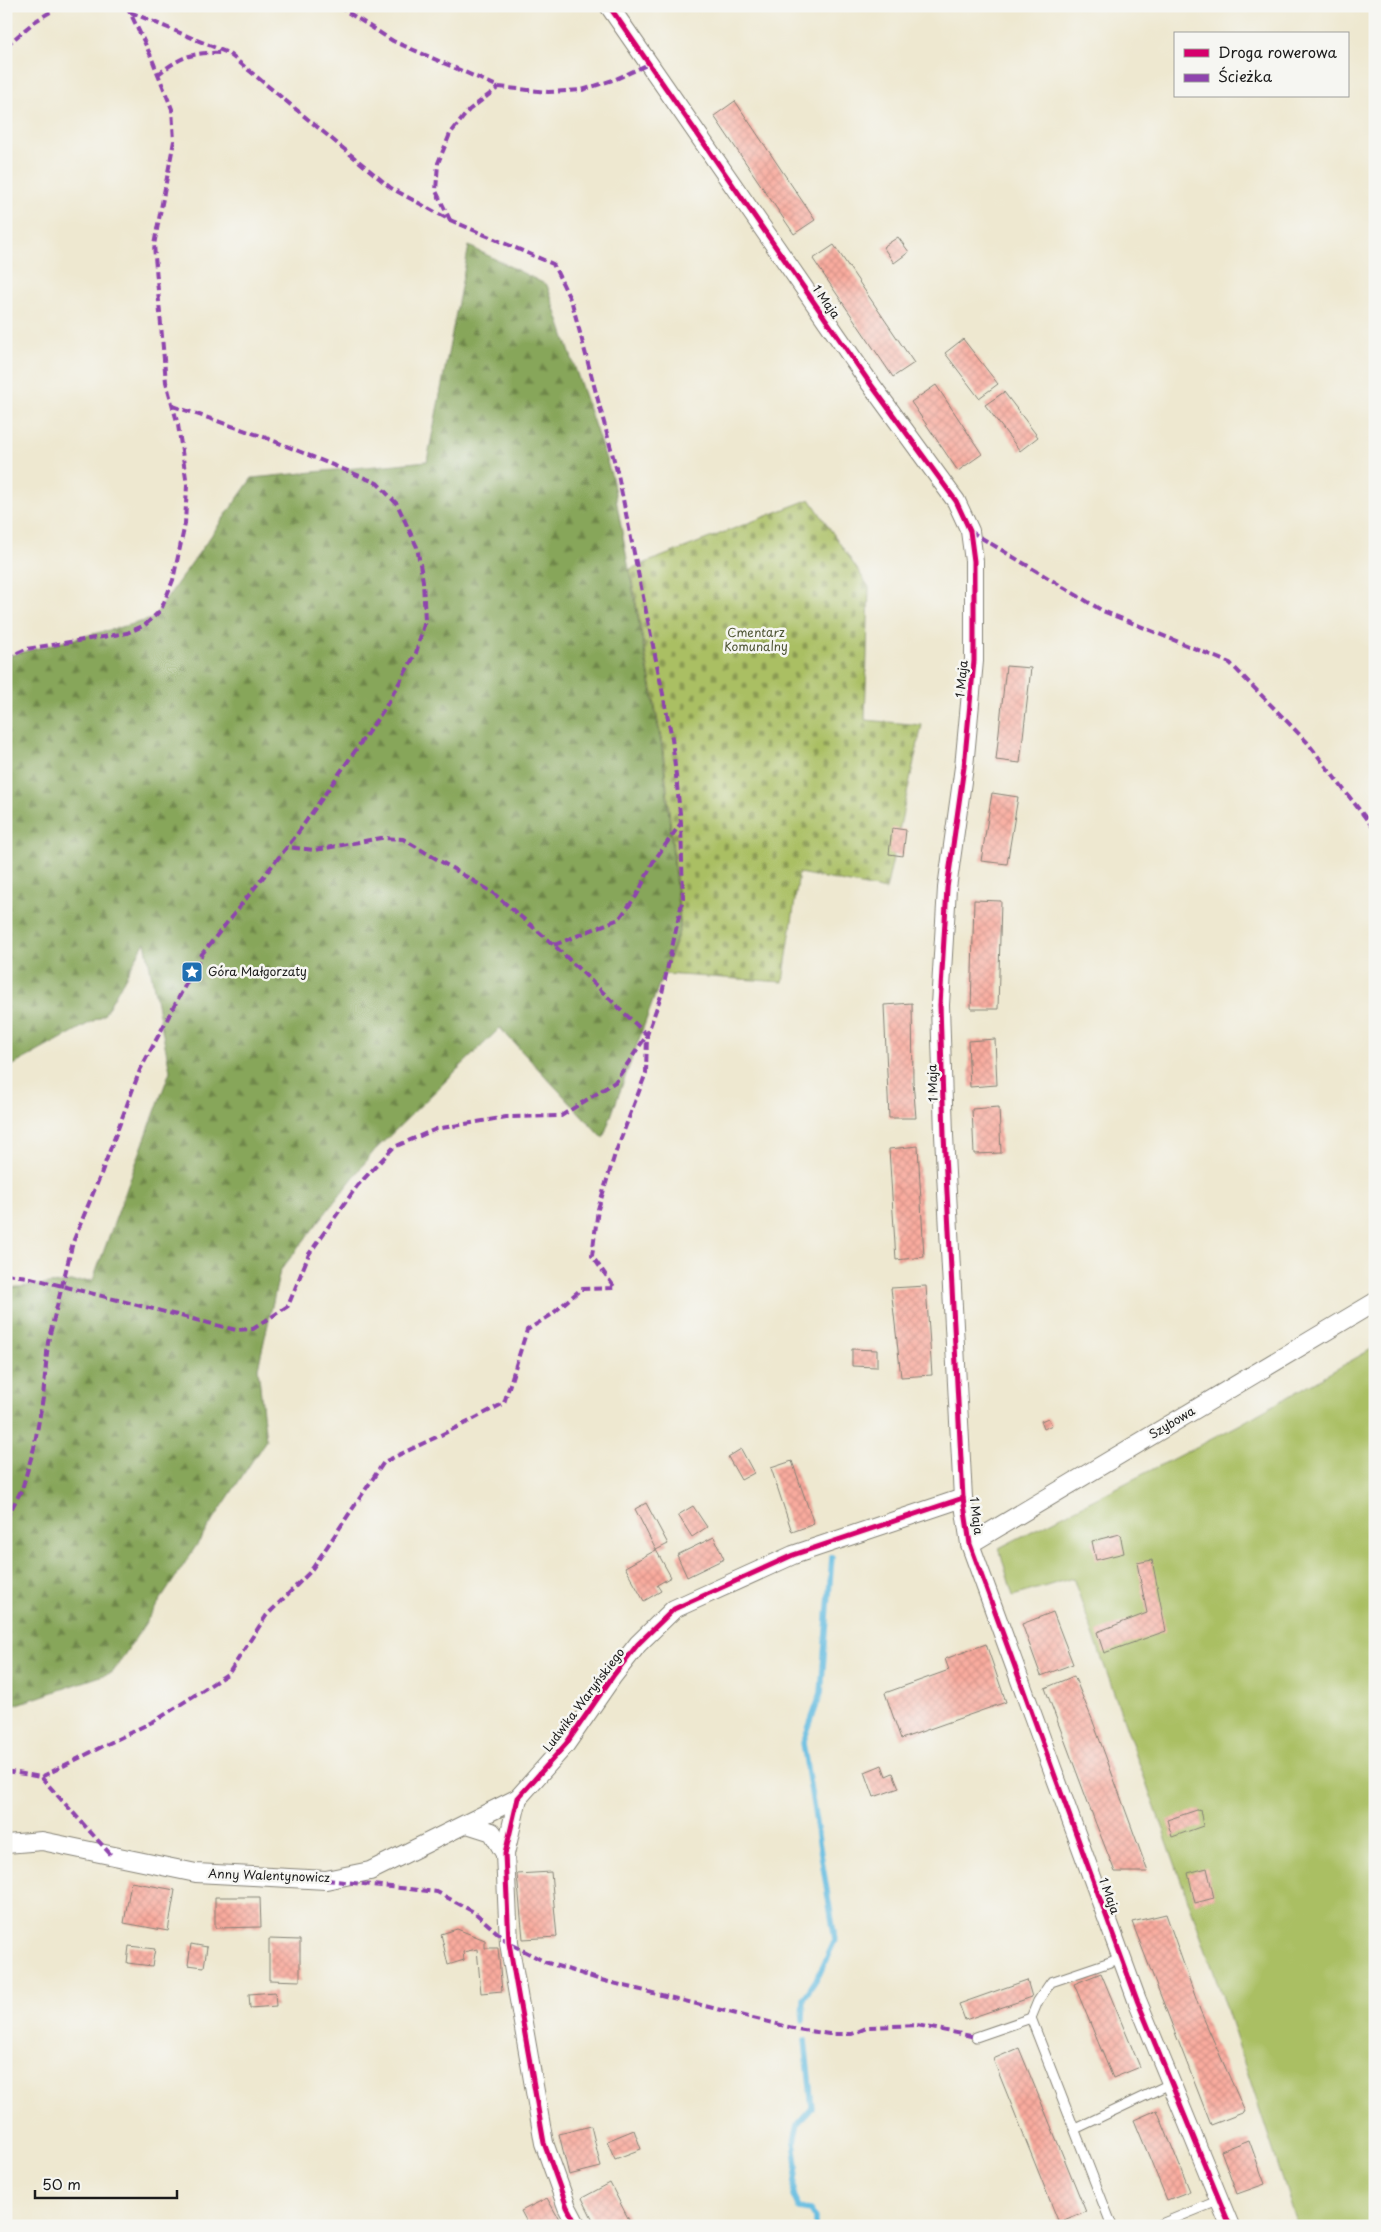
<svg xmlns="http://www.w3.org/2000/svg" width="1381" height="2232" viewBox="0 0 1381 2232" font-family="'Playpen Sans',sans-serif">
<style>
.forest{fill:url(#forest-firs);stroke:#52613b}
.cemetery{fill:url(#cemetery-stones);stroke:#636e40}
.garden{fill:#aabf64;stroke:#636e40}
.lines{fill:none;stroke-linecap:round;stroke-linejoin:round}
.stream{stroke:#62bbe0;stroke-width:5.5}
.building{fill:url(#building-cross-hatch)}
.lane-casing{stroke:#858276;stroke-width:11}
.street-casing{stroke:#858276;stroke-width:20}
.lane{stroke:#fff;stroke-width:9}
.street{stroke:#fff;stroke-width:18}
.quiet{stroke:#8e44ad;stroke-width:4;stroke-dasharray:8 4;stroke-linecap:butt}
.cycleway-casing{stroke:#f6f6f2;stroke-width:8}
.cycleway{stroke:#d6006c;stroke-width:5}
.labels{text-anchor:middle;stroke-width:5;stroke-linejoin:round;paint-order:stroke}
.street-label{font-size:12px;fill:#1c1c1c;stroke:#f6f6f2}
.park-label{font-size:12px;fill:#4e5535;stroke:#f6f6f2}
.poi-label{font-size:12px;fill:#1c1c1c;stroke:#f6f6f2;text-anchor:start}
</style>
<defs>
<pattern id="forest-firs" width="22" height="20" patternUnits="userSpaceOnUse" patternTransform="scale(1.25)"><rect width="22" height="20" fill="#87a65a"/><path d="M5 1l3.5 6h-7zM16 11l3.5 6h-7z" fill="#6e864a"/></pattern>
<pattern id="cemetery-stones" width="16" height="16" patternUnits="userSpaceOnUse" patternTransform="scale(1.25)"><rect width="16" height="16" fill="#aabf64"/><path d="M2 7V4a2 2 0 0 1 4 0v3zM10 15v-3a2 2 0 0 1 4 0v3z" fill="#8a9a52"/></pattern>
<pattern id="building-cross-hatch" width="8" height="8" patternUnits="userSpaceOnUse" patternTransform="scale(1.25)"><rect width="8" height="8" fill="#f9ab9e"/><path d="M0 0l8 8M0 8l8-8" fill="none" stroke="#d59388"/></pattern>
</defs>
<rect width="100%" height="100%" fill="#f6f6f2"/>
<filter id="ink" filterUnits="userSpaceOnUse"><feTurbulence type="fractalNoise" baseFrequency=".02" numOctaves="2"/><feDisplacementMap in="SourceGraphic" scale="10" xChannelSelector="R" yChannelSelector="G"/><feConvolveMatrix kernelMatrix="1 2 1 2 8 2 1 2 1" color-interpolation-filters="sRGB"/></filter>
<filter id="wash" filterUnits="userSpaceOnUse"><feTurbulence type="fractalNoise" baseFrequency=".0096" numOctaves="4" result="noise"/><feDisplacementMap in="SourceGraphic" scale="20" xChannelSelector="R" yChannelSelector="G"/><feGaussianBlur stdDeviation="1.12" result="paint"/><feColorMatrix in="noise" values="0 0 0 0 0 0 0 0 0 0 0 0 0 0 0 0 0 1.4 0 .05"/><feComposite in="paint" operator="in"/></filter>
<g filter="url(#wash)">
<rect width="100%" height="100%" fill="#eee8d0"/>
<!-- forest -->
<path class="forest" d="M469,246L547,285L612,477L662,749L680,927L603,1138L500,1028L374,1151L280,1271L258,1368L266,1440L113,1672L6,1708V1288L93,1280L170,1071L145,942L104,1015L6,1069V662L11,655L152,619L252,478L427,461Z"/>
<!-- cemetery -->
<path class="cemetery" d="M810,499L869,587L865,720L922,725L886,890L799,873L783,982L664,974L681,927L663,748L630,569Z"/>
<!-- garden -->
<path class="garden" d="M1375,1347V2226H1298L1222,1995L1073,1578L1013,1596L999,1548L1237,1426Z"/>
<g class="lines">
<!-- stream -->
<g class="stream">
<path d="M803,2020L804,1998L819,1975L835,1940L803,1743L821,1693L832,1557"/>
<path d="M805,2040L812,2108L798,2124L794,2142L797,2165L793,2195L799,2208L810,2210L815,2218V2226"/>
</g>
</g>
<g id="blocks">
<!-- building -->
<g class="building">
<path d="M735,101L815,220L794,234L714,116Z"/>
<path d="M898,237L909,252L894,263L883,247Z"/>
<path d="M834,245L914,363L893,377L813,259Z"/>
<path d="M963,339L998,384L979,398L945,353Z"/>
<path d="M936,385L982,454L958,471L911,402Z"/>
<path d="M1004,392L1038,437L1020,451L985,405Z"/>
<path d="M1006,666L1031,668L1020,763L996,760Z"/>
<path d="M992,793L1018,797L1007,864L981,861Z"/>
<path d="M892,828L906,830L903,856L889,854Z"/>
<path d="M974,900L1001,901L998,1009H971Z"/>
<path d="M912,1003L913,1081L916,1118H889L884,1005Z"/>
<path d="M995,1039L997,1085L970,1087L968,1041Z"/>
<path d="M999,1107L1001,1153L974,1154L972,1109Z"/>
<path d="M918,1146L924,1257L896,1260L889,1149Z"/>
<path d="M926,1286L932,1375L901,1377L891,1288Z"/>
<path d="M852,1349L877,1350V1367L852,1366Z"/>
<path d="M1048,1418L1052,1425L1044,1429L1041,1421Z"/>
<path d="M741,1449L754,1473L741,1480L728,1457Z"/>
<path d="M792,1461L814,1524L792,1532L771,1468Z"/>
<path d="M646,1503L668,1544L656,1550L635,1509Z"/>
<path d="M693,1506L707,1527L692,1537L678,1515Z"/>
<path d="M1120,1534L1124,1553L1096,1560L1092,1541Z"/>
<path d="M714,1537L724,1559L687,1577L677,1555Z"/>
<path d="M656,1550L671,1577L657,1585L661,1591L644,1601L625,1567Z"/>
<path d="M1152,1560L1166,1631L1104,1653L1097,1632L1147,1613L1137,1563Z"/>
<path d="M1053,1612L1073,1664L1041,1676L1022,1624Z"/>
<path d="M986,1644L1006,1702L901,1739L885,1693L949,1670L945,1659Z"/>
<path d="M1074,1676L1092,1719L1148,1872H1115L1096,1824L1045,1688Z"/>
<path d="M882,1765L886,1776L893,1773L899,1788L874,1797L865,1772Z"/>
<path d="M1200,1809L1203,1826L1172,1837L1167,1820Z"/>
<path d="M1207,1868L1214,1898L1195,1903L1188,1873Z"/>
<path d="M551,1872L557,1937L523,1939L517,1874Z"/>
<path d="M131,1882L175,1890L168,1931L124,1923Z"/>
<path d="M215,1897H260L261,1927L215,1928Z"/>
<path d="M1166,1914L1200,2010L1245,2112L1211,2125L1132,1922Z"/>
<path d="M457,1929L485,1940V1948H498L502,1991L481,1993L477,1949L463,1952L464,1960L448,1965L441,1934Z"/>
<path d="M269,1939L300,1940V1981L269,1980Z"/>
<path d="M191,1944L207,1947L204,1967L188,1965Z"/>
<path d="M129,1946L155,1949L152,1966L127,1963Z"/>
<path d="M1101,1973L1140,2067L1113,2078L1074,1984Z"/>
<path d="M1027,1980L1032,1997L965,2020L959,2004Z"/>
<path d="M275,1992L276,2006L250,2008L249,1994Z"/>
<path d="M1019,2048L1086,2212L1059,2223L993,2059Z"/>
<path d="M1157,2110L1190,2191L1167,2200L1134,2120Z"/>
<path d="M591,2126L601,2167L569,2175L559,2134Z"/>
<path d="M634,2130L641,2149L615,2159L607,2141Z"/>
<path d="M1249,2140L1265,2184L1237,2194L1221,2151Z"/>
<path d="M610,2183L631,2224L627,2226H596L582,2198Z"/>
<path d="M547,2198L563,2226H529L521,2211Z"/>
</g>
</g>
</g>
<g filter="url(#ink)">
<use href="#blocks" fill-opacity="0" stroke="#858276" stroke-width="1"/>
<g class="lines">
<!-- lane casing -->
<g class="lane-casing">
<g id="lane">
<path d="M976,2037L1031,2018"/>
<path d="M1075,2129L1172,2083"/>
<path d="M1112,2226L1031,2018L1038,2001L1051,1982L1122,1958"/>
<path d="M1156,2226L1220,2200"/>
</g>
</g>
<!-- street casing -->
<g class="street-casing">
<g id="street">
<path d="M609,6L867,379L956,501L970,531L974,561V661L964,767L947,888L940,1005L944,1135L963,1498L970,1544L1137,2000L1230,2226"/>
<path d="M970,1544L1375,1302"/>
<path d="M467,1824L492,1832L505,1854"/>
<path d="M6,1844L42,1841L196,1873L326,1880L370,1871L518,1798"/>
<path d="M577,2226L567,2207L544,2143L509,1943L505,1854L518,1798L566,1744L613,1676L638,1644L674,1609L793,1555L963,1498"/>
</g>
</g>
<!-- lane -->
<use href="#lane" class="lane"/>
<!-- street -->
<use href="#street" class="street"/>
<!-- quiet -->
<g class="quiet">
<path d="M338,6L393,41L499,87L548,92L582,90L616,79L649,64"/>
<path d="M130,12L228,53L391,188L450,220L436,191L438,163L450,134L469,110L499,87"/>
<path d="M6,46L34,22L60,6"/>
<path d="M157,75C182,56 192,52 223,53"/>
<path d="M970,531L1103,611L1230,663L1307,742L1375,830"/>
<path d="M6,658L26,649L127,633L145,625L161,610L173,580L185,524L187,485L178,425L166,382L154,245L174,141L172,109L150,54L127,6"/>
<path d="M554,945L619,919L637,895L653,862L681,823"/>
<path d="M6,1274L27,1277L236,1330L253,1329L288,1306L309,1254L357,1186L394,1147L436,1129L506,1117L561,1116L615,1082L647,1035L554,945L492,892L403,839L381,838L315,850L287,847"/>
<path d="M6,1519L22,1489L34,1448L43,1398L48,1342L73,1242L101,1174L140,1070L202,954L295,837L385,708L416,653L425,621L423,581L417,547L397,504L377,483L264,437L173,406"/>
<path d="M6,1771L41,1777L158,1719L229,1673L266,1616L310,1572L384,1462L468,1422L504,1403L527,1330L551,1315L581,1289L615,1288L592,1256L598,1209L615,1154L646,1073L647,1035L662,993L683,898L681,823L672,738L618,475L572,303L553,264L450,220"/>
<path d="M41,1777L112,1856"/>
<path d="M326,1880L437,1892L474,1912L509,1943L545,1962L601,1980L797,2029L829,2034H852L869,2027L917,2025L976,2037"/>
</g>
<!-- cycleway casing -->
<g class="cycleway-casing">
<g id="cycleway">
<path d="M609,6L867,379L956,501L970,531L974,561V661L964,767L947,888L940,1005L944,1135L963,1498L970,1544L1137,2000L1230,2226"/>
<path d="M577,2226L567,2207L544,2143L509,1943L505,1854L518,1798L566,1744L613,1676L638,1644L674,1609L793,1555L963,1498"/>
</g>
</g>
<!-- cycleway -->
<use href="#cycleway" class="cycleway"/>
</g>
</g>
<!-- icons -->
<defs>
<g id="sight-square" transform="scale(1.125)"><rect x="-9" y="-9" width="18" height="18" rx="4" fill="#1f6fb2" stroke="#f6f6f2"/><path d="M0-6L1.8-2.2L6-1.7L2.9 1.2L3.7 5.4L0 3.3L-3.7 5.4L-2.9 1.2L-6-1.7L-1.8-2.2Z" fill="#fff"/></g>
</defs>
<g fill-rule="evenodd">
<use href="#sight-square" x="192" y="972"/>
</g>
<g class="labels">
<!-- street labels -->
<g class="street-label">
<text transform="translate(826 302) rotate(55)" y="4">1 Maja</text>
<text transform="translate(962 679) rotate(-85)" y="4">1 Maja</text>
<text transform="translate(933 1083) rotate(-92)" y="4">1 Maja</text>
<text transform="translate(1172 1423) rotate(-31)" y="4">Szybowa</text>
<text transform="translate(976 1516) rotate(83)" y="4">1 Maja</text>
<text transform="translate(584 1700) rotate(-53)" y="4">Ludwika Waryńskiego</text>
<text transform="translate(269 1876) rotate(2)" y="4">Anny Walentynowicz</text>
<text transform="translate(1109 1896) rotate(70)" y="4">1 Maja</text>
</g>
<!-- park labels -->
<g class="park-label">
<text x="756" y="637">Cmentarz<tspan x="756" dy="14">Komunalny</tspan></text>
</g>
<!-- poi labels -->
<g class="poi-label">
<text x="208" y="976">Góra Małgorzaty</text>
</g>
</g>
<!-- margin -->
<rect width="1381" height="2232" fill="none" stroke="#f6f6f2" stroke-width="25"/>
<!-- legend -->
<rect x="1174" y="32" width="175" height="65" fill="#f6f6f2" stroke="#9f9f9c"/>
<rect x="1184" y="49" width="25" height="8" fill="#d6006c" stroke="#9f9f9c"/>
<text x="1218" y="58" font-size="15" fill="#1c1c1c">Droga rowerowa</text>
<rect x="1184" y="74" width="25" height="8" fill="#8e44ad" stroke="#9f9f9c"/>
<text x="1218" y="82" font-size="15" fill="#1c1c1c">Ścieżka</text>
<!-- scale -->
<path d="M35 2190v8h142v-8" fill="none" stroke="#1c1c1c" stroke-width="2.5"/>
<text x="42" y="2190" font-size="15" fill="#1c1c1c" stroke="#f6f6f2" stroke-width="4" paint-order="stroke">50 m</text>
</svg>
